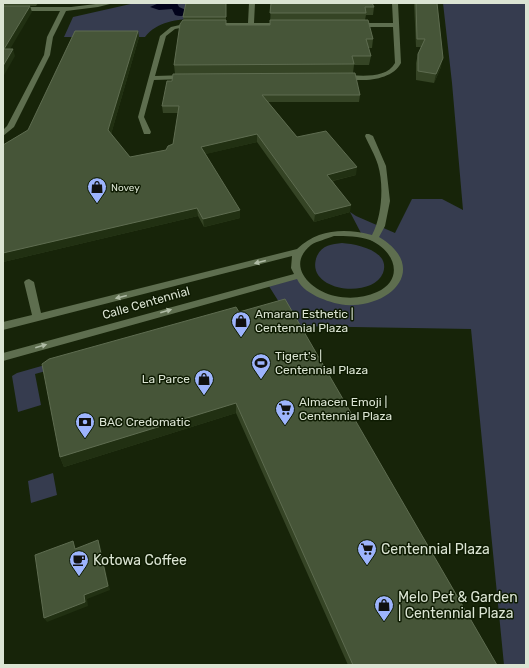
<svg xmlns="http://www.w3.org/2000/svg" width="529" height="668" viewBox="0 0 529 668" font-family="Rubik,sans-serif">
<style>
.green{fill:#363c4f}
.water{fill:#02031b}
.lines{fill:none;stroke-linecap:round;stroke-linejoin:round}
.minor{fill:#5e6e4f;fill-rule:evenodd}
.wall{fill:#354425}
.shaded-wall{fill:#213012}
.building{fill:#465538;stroke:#5e6c50}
.oneway{fill:#afbba5}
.labels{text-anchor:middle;stroke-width:3;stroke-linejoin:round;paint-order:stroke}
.far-poi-label{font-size:10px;fill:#dbe4d3;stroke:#0e1b02;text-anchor:start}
.street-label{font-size:12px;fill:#dbe4d3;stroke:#0e1b02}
.poi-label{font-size:12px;fill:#dbe4d3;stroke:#0e1b02;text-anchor:start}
.near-poi-label{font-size:14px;fill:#dbe4d3;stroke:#0e1b02;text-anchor:start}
</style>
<rect width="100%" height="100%" fill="#172409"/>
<!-- green -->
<g class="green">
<path d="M135,3H226V20C200,19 163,14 145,37H64L73,17Z"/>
<path d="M443,3H526V665H504L471,329L294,326L267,283L297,276L315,292L349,302L383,294L399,274L391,251L362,235L350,212L356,216L395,233L412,199H442L463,210L452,83Z"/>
<path d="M342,243C357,244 391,251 383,273C372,300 303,291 317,256C322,245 332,244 342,243Z"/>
<path d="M52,363L53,369L35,374L41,405L18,412L12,376L17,373Z"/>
<path d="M53,473L57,495L31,503L28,481Z"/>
</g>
<!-- water -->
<path class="water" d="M159,3H177L179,7L186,10V14C182,17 179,16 175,15L172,9L159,10L150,7Z"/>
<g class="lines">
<!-- minor -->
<g class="minor">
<path d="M104,3H114L98,7L66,11L53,37L50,55L14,127L3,136V130L7,126L44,55L47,37L60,11H3V7H71Z"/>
<path d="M249,3H255L254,23H283L286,25L283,27H213L210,25L213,23H248Z"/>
<path d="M392,3H398L401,63C391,82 359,82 340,78V76L342,75C358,75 386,80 395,63L393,27H357L354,25L357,23H393Z"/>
<path d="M184,24L193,23L196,25L175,29L166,36L155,76L186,75L189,77L186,79L154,80L144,117L151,132L150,134H144L138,117L160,36L171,27Z"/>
<path d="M366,134H369L373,136L386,166L390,201L385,226L379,237C426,265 397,303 353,305C342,306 330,302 320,298C311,294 301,288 297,279L3,361V353L294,274L291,268L292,256L3,330V322L32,315L24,282L26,280L29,279L34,282L41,313L297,249C318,229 345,228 372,235C382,216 384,185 378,165C375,155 369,145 365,136ZM334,236C346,236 359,236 370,240C395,251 405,279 377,292C364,298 349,299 335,296C311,291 285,266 311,245C317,241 327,239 334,236Z"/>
</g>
</g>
<!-- wall -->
<g class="wall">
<path d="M3,3H38L36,6H3Z"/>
<path d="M226,3V25H270L271,3L374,7L373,15H366L365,20L373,39L372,48H368L371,56L369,65H354L353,73L360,95L359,102H268L297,137L356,175L333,181L350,212L314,222L257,142L205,154L240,218L204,227L198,216L3,262V145L28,130L138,31L139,37L111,134L130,157L166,150L173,144L178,113H163L162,106L175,74L174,65L184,20L183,17Z"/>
<path d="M414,3H437L441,67L434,83L416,80V63L418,54L421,47H416Z"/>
<path d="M239,312L497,665H348L236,413L64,467L60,457Z"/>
</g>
<!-- shaded-wall -->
<g class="shaded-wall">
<path d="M30,6L32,12L6,56L4,49Z"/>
<path d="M138,31L139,37L110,138L108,130Z"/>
<path d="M13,49L15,56L3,77V66Z"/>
<path d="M443,58L441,67L434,83L436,74Z"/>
<path d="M257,134V142L202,155L201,147Z"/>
<path d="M357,167L356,175L327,182V175Z"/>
<path d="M351,205L350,212L314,222L315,214Z"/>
<path d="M197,208L198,216L3,262V253Z"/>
<path d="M240,210V218L204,227L203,219Z"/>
<path d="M236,403V413L64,467L60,457Z"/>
<path d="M98,540L100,545L110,590L87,599L88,606L47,622L44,618L84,595Z"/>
</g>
<!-- building -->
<g class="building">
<path d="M186,3H226V17H183Z"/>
<path d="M271,3H372L374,7H365L366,13H270Z"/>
<path d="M416,3H437L443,58L436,74L418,71V54L425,39H417Z"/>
<path d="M3,6H30L4,49H13L3,66Z"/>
<path d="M183,20H226V25H270V20H368L373,39H366L371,56H352L354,64L174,65L180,24Z"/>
<path d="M75,31H138L108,130L130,157L166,150L168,146L173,144L179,106H162L167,81H172L173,74L355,73L360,95H262L297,137L326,131L357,167L327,175L351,205L315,214L257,134L201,147L240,210L203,219L197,208L3,253V145L28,130Z"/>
<path d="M285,299L497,665H353L236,403L60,457L42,364L49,359L236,307L239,312Z"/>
<path d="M98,540L108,586L84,595L85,602L44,618L35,555L73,541L75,549Z"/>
</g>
<!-- one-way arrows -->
<defs><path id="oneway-solid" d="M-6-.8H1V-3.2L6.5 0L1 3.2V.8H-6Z"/></defs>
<g class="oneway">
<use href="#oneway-solid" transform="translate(260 262) rotate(166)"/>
<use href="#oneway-solid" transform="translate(121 297) rotate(166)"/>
<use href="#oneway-solid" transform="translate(166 311) rotate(-16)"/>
<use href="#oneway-solid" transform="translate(41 346) rotate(-16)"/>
</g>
<!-- icons -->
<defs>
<g id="shop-pin" transform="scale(1)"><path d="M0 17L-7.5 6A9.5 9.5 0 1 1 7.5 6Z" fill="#9db4fd" stroke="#0e1b02"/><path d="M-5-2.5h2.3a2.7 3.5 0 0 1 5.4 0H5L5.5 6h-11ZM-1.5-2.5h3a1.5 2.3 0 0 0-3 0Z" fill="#111"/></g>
<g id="stadium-pin" transform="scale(1)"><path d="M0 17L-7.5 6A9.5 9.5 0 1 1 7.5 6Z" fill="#9db4fd" stroke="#0e1b02"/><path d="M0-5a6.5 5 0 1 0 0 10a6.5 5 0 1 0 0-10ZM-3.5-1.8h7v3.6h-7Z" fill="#111"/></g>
<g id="supermarket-pin" transform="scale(1)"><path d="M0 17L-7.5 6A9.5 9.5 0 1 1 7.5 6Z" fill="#9db4fd" stroke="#0e1b02"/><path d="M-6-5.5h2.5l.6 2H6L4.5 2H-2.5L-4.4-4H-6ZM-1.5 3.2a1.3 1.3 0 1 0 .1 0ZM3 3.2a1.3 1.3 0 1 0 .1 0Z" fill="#111"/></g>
<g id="bank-pin" transform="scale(1)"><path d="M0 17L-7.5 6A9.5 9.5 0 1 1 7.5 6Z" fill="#9db4fd" stroke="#0e1b02"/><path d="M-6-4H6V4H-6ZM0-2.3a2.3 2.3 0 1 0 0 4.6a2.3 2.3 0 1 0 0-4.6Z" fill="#111"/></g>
<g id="cafe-pin" transform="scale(1)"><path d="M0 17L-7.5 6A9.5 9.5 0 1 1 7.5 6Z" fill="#9db4fd" stroke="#0e1b02"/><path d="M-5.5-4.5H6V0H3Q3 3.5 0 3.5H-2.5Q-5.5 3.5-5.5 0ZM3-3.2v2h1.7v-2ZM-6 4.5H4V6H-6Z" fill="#111"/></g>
</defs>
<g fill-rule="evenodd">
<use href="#shop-pin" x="97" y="187"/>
<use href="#shop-pin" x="241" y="321"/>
<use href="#stadium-pin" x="261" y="363"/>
<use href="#shop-pin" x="204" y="379"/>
<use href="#supermarket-pin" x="285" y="409"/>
<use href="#bank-pin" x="85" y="422"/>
<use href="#supermarket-pin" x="367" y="549"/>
<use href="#cafe-pin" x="79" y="560"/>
<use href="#shop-pin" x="384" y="605"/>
</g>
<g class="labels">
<!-- far-poi labels -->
<g class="far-poi-label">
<text x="111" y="191">Novey</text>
</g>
<!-- street labels -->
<g class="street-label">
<text transform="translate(146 303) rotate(-16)" y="4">Calle Centennial</text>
</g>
<!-- poi labels -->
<g class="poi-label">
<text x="255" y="318">Amaran Esthetic |<tspan x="255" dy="14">Centennial Plaza</tspan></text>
<text x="275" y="360">Tigert's |<tspan x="275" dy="14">Centennial Plaza</tspan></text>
<text x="190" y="383" text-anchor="end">La Parce</text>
<text x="299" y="406">Almacen Emoji |<tspan x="299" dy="14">Centennial Plaza</tspan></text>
<text x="99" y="426">BAC Credomatic</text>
</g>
<!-- near-poi labels -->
<g class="near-poi-label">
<text x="381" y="554">Centennial Plaza</text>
<text x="93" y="565">Kotowa Coffee</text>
<text x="398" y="602">Melo Pet &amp; Garden<tspan x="398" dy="16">| Centennial Plaza</tspan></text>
</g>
</g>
<!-- border -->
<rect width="529" height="668" fill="none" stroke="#dbe4d3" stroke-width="8"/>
</svg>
